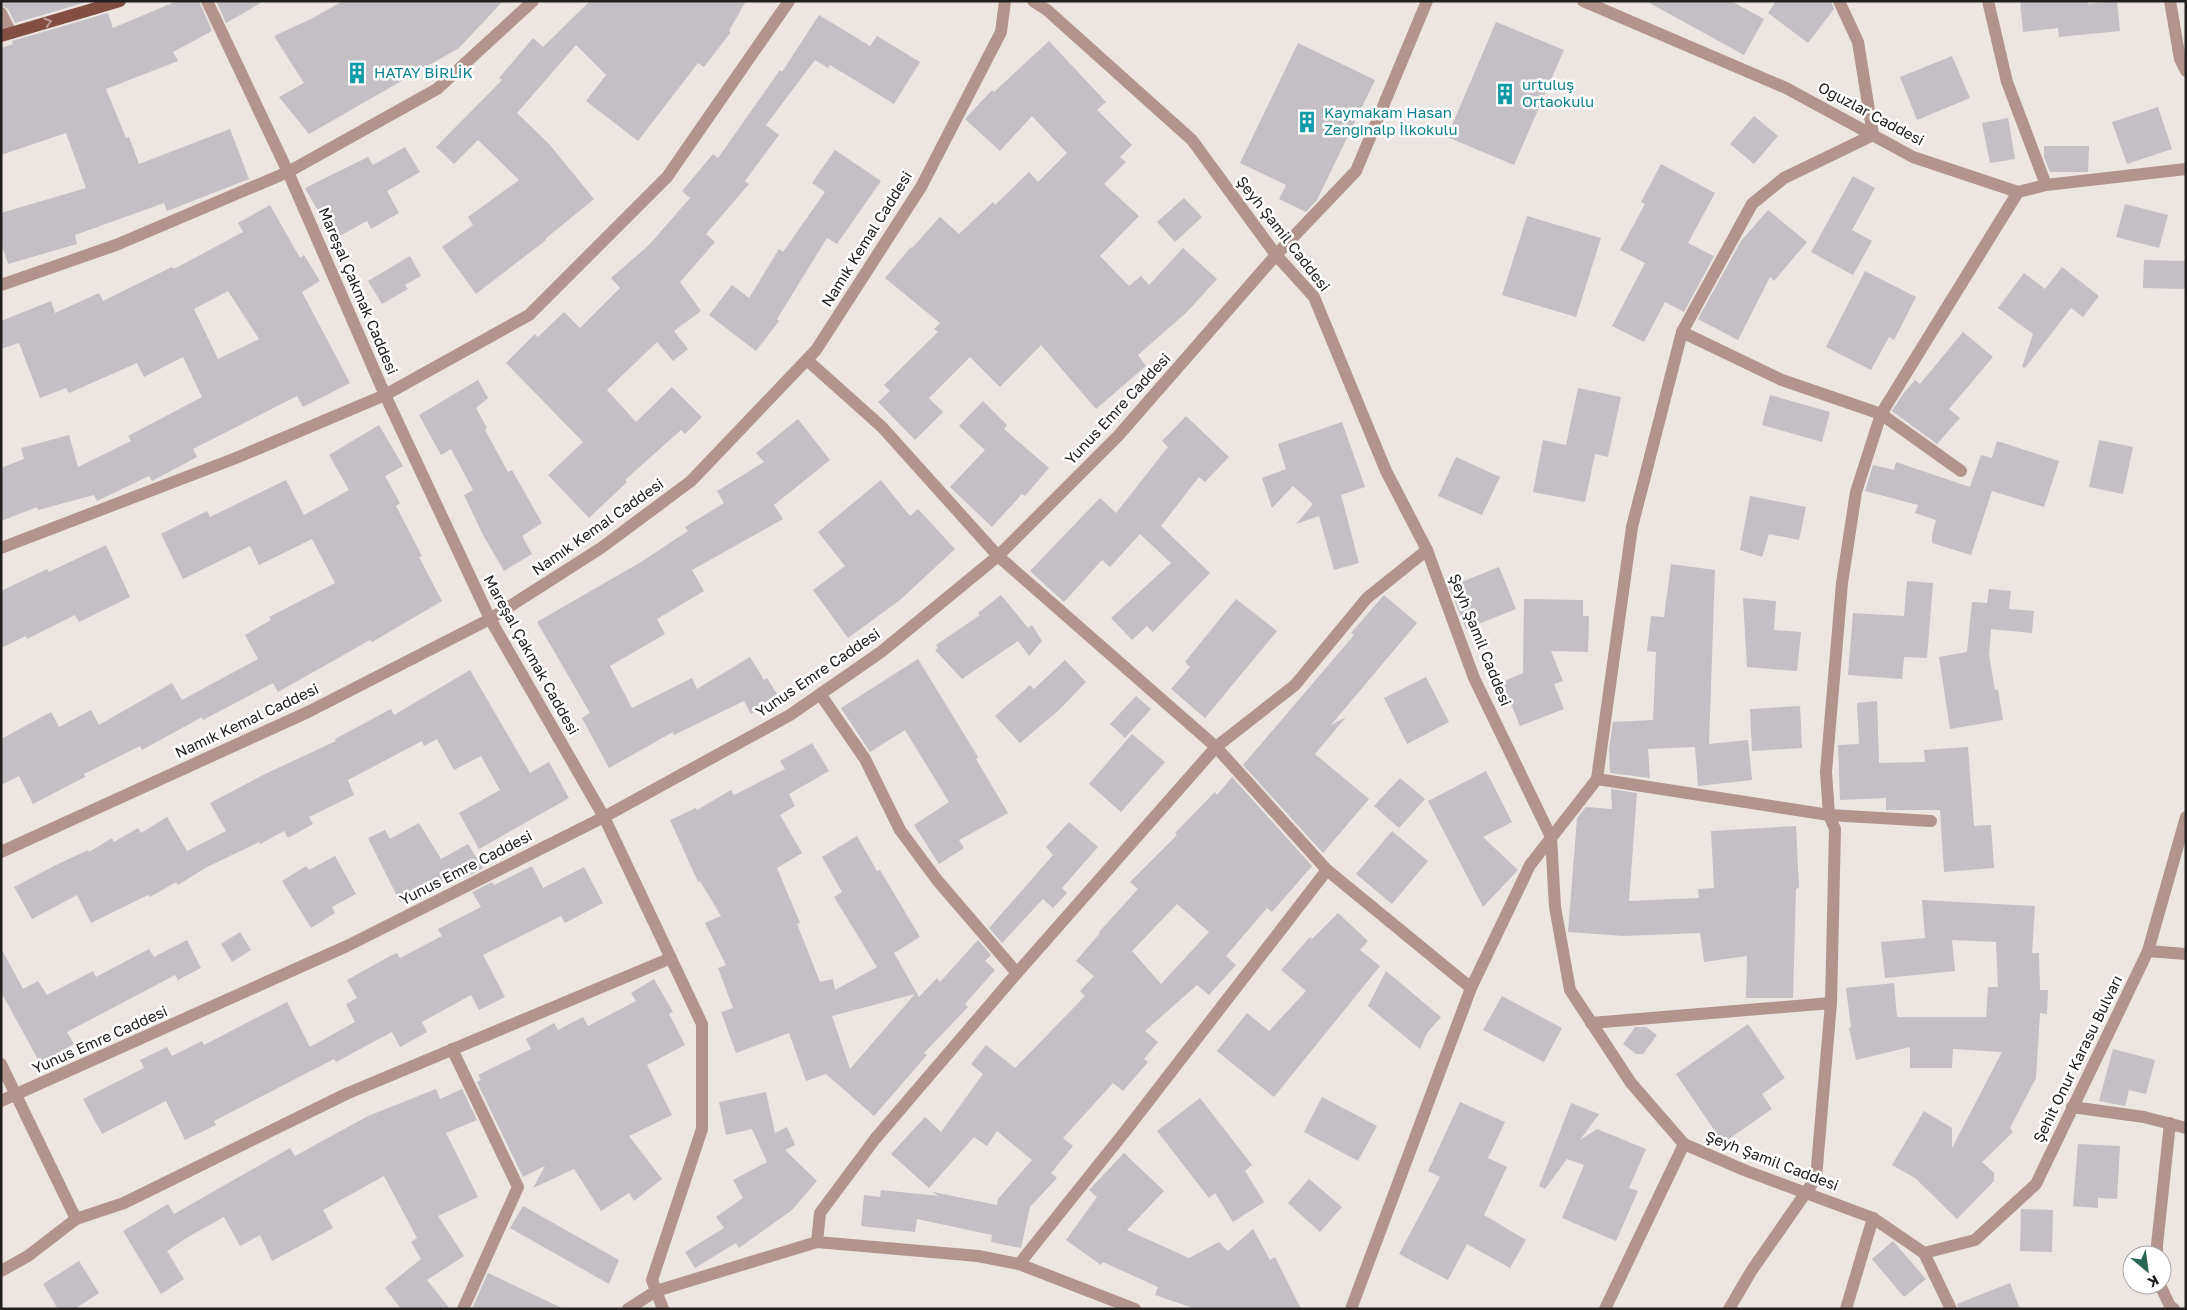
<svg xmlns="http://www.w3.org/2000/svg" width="2187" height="1310" viewBox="0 0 2187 1310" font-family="'Golos Text',sans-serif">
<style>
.building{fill:#c3bfc5;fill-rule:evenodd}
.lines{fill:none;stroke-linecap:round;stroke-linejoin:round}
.minor{stroke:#b3948c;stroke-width:12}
.major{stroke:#844e42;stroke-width:12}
.oneway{stroke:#bb9e97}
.labels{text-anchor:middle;stroke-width:5;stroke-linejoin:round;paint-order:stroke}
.culture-label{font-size:15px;fill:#0d838f;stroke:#fff;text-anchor:start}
.street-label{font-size:15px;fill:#22201e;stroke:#fff}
</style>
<rect width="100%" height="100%" fill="#ece5e2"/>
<!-- building -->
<g class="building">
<path d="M1,1H90L15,23L8,9L1,5Z"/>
<path d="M177,1H199L212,31L173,52L178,61L106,89L126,138L129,137L139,164L230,129L249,179L167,211L164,203L75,235L77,244L8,264L1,242V213L86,188L66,133L1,155V48L13,44L12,41L108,13L113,28Z"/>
<path d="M216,1H264L226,23Z"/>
<path d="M343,1H503L459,48L309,134L279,97L304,83L274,36L313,18Z"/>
<path d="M590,1H746L729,31L731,32L704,67L698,63L638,141L586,101L606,75L576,45L517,113L549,144L594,199L545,239L546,240L476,294L442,247L473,225L468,217L519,180L478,140L454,164L436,147L502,80L499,78L533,38L543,47Z"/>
<path d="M1646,1H1731L1764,19L1744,55Z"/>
<path d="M1776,1H1831L1834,9L1808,43L1768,13Z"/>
<path d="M2020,1H2088V4L2117,1L2120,31L2059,37L2058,28L2023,32Z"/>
<path d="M819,15L870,46L877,36L920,62L894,104L830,65L828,68L815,60L766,125L779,135L745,181L749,184L706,234L715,242L680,282L701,311L674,331L688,349L673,361L657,342L607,390L636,422L672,387L702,417L685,434L681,430L625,480L627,482L589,518L548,475L583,442L506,363L535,334L538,337L564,312L580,328L620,288L611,278L649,245L690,198L682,191L713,154L718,158L780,70L782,72Z"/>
<path d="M1496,22L1564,50L1514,165L1447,137Z"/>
<path d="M1049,41L1106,102L1097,110L1132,145L1120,157L1126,162L1104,184L1139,216L1100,256L1129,286L1141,276L1149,285L1183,248L1217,279L1187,312L1138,355L1146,366L1096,409L1041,345L1000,387L970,357L929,398L943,412L915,440L878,402L890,391L884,385L938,332L934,329L940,323L885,278L911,247L912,248L940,217L959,234L993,202L995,205L1029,172L1038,182L1067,153L1032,116L1000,151L965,119L992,90L994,92Z"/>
<path d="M1298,43L1375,80L1317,200L1306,212L1279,199L1286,185L1240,163Z"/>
<path d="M1952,56L1970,98L1917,120L1900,77Z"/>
<path d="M2158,107L2172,149L2127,164L2112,122Z"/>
<path d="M1754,116L1778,136L1754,164L1730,144Z"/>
<path d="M2008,118L2015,159L1990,163L1982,123Z"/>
<path d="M2044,146H2089L2088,172H2050L2044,157Z"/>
<path d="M405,147L420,172L387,191L399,213L371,229L367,221L334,239L305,188L368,157L373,165Z"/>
<path d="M835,150L881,181L837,244L827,238L777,319L779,321L756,351L709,315L732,285L749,298L779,249L783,252L825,192L812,183Z"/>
<path d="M1661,164L1715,193L1688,243L1714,256L1684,312L1665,302L1644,342L1612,326L1645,263L1620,250L1645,204L1641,202Z"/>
<path d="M1853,176L1875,188L1852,230L1872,241L1853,275L1811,252Z"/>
<path d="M1184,198L1202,217L1175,242L1157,222Z"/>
<path d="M2125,204L2168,215L2159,248L2116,237Z"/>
<path d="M270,205L300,258L304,255L320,281L302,292L350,383L303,407L297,396L193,449L197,457L152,481L149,476L97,501L94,495L38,510L37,507L1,521V468L24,459L21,448L69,435L78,467L131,441L128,436L202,397L183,357L144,377L137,363L69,393L66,388L40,398L19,343L1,349V321L51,301L55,313L99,293L103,301L172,267L174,269L243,232L238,223ZM228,291L259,339L218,359L194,309Z"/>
<path d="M1768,210L1807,242L1774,281L1770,277L1738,340L1698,319L1741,241Z"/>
<path d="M1527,216L1601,238L1576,317L1502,295Z"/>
<path d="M410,256L421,276L405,285L408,289L382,304L368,281Z"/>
<path d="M2144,260L2186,261V289L2143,288Z"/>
<path d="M2062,267L2099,296L2083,317L2071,308L2025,368L2022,367L2033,334L1998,308L2024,273L2045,289Z"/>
<path d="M1865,271L1916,297L1894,340L1889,337L1871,370L1826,347Z"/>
<path d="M1963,332L1993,357L1949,409L1960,418L1937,444L1892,411L1903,394L1915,380L1920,384Z"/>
<path d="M478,380L488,398L476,408L487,428L485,430L508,472L512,470L542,523L522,536L532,554L504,571L483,535L464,495L473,490L451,449L441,455L419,415Z"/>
<path d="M1578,388L1621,397L1608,457L1595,454L1585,502L1533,492L1543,440L1566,445Z"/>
<path d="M1770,395L1830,412L1822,442L1762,425Z"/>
<path d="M983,401L1007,425L1004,429L1049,468L1025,496L1022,494L992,527L950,487L985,450L959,426Z"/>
<path d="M1186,416L1229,457L1205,482L1199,477L1161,526L1210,573L1153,632L1147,626L1132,640L1111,618L1171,563L1140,534L1110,567L1102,560L1064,602L1030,571L1100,498L1116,513L1168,447L1162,441Z"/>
<path d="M798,419L830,460L774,505L783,519L692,570L704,591L657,619L665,634L610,666L632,708L692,678L697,689L750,657L764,680L767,678L779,697L751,714L744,701L674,735L673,732L609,768L582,718L590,713L537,622L641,562L688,531L685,527L724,503L717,491L764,462L756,453Z"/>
<path d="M1342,422L1365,487L1341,495L1359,563L1334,570L1319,516L1296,524L1313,504L1293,486L1272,508L1262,478L1286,469L1278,444Z"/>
<path d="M379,425L403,466L385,476L400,503L396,506L422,556L419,557L442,601L372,642L370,640L278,692L273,683L203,720L202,717L142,750L140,746L84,774L85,777L33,804L19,776L1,785V739L51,712L59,727L91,710L99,725L172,683L182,700L258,659L245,635L271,620L269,617L335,583L312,539L259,565L250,546L183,579L161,534L207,511L210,517L286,480L304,515L349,490L329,455Z"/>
<path d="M2099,440L2133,447L2123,494L2089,487Z"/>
<path d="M1997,441L2059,461L2044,507L1992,491L1971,555L1932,543V535L1936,520L1915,513L1918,505L1865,491L1873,465L1894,470L1896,462L1970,487L1981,455L1992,458Z"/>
<path d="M1456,457L1500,477L1482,515L1438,496Z"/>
<path d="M881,480L910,516L918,509L955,549L900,600L848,638L813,590L845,566L818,532Z"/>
<path d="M1750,496L1806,507L1799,540L1769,534L1762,557L1740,550Z"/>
<path d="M106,545L130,597L79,622L75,615L27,639L26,636L1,648V591L47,569L49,572Z"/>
<path d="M1671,564L1715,570L1709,744L1748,740L1752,780L1698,786L1695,747L1648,749L1650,778L1610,773L1609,749L1613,722L1653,720L1656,652L1647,651L1651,616L1664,617Z"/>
<path d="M1499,567L1516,609L1466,629L1449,587Z"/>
<path d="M1907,581L1933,583L1927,658L1904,657L1902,679L1848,675L1853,613L1904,616Z"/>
<path d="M1989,589L2011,591L2009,609L2034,611L2032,633L1991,629L1989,655L1995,690L1998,689L2003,720L1950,729L1939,657L1967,652L1972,602L1987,603Z"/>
<path d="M1001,595L1028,628L1032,625L1042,641L1029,656L1018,641L962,679L935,650L938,648L936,645L980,615L978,613Z"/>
<path d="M1384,595L1417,623L1331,725L1346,717L1315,754L1369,799L1323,853L1243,765L1354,635L1351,633Z"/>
<path d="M1743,598L1776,601L1774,630L1801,632L1797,671L1747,667Z"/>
<path d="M1236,599L1277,631L1205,718L1171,689L1190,667L1185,662Z"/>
<path d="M1524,599L1583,600V616H1589L1588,652L1551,651L1563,681L1554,684L1564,709L1520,726L1502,682L1523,673Z"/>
<path d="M918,659L978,757L976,759L1008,813L959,840L964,848L939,864L914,825L949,802L905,730L870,752L841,708Z"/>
<path d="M1065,660L1086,682L1059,710L1020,743L995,716L1030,685L1034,689Z"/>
<path d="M470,670L530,773L549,762L569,798L479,849L459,813L500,790L481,756L454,770L437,739L424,746L422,741L348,780L354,795L309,817L313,824L288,838L284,831L260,844L259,842L205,868L178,885L176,882L150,897L148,895L91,923L77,895L32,919L14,887L56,865L88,850L89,852L112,838L114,842L138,828L141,833L167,817L187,851L226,831L210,803L265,774L336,741L335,739L391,709L394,715Z"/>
<path d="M1426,677L1449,722L1407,744L1384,698Z"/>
<path d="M1136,696L1151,709L1125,738L1110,724Z"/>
<path d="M1877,701L1879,763L1925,762L1924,750L1968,747L1974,826L1991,825L1994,868L1944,872L1940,810H1886V798L1840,800L1838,745L1859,744L1857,703Z"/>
<path d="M1800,706L1802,748L1752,751L1750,709Z"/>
<path d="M1132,734L1165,762L1121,812L1089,784Z"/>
<path d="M812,743L829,771L789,794L795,806L780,815L802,853L777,868L800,923L797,924L820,982L833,979L835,990L877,967L834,897L842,892L822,857L857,836L877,871L880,870L920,937L894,953L919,997L937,978L940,982L978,940L991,955L985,961L995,970L965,1004L968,1007L924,1053L927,1055L874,1116L826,1074L806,1081L789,1033L736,1053L721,1012L733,1008L718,968L726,965L705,923L721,916L700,881L698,882L670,820L696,808L697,810L731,790L734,795L785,769L780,761ZM915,994L850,1069L832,1016Z"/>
<path d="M1486,771L1512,822L1483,837L1518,870L1483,907L1428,801Z"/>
<path d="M1232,777L1312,866L1272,912L1267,908L1226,956L1236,965L1209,995L1197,985L1145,1031L1158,1042L1144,1059L1148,1062L1123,1091L1113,1083L1063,1138L1073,1146L1051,1173L1057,1178L1030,1207L1021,1248L991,1242L992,1235L917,1219L915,1232L861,1226L864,1195L880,1197L881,1190L938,1196L933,1192L997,1205L998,1199L1032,1160L997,1131L987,1146L974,1137L929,1188L891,1154L925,1117L941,1132L983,1074L971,1064L986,1045L1015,1068L1085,996L1080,991L1094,976L1076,961L1100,933L1099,932L1138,889L1130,882L1177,835L1175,833L1215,792L1217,795ZM1177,904L1209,932L1161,984L1132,951Z"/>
<path d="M1400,778L1425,799L1399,828L1374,806Z"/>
<path d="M1611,789L1637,793L1629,901L1699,898L1698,889L1714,888L1711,831L1796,826L1799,888L1796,889L1793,998H1746L1747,956L1704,962L1700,933L1623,936L1568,932L1577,818L1586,807L1612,809Z"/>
<path d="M1069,822L1098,847L1062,888L1067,893L1053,908L1043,899L1002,943L989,928L1053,855L1046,847Z"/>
<path d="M419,823L441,859L468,844L483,868L464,878L460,872L425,893L423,890L400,902L368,838L385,830L390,839Z"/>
<path d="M1392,831L1428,861L1392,904L1356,874Z"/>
<path d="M335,856L356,894L332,907L335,913L311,928L282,881L306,866L309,870Z"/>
<path d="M532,866L543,888L584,867L603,903L565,923L561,916L483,955L505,997L479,1010L471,995L422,1022L427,1032L400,1047L392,1032L336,1062L334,1059L214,1121L216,1125L185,1140L166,1101L102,1134L83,1099L144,1068L140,1060L167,1047L172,1056L202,1041L204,1045L287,1002L310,1047L355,1022L346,1004L357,998L347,980L390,956L397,953L400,958L442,936L438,929L481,907L472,892L492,882L494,885Z"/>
<path d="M1922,900L2035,906L2032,953H2039L2040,990H2048L2047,1014L2040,1013L2036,1078L2010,1128L2013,1132L1982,1162L1994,1173V1181L1957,1219L1915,1178L1892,1165L1924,1111L1952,1128V1148L2002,1052L1953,1049L1952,1068H1910V1047L1856,1060L1849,1028L1851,1027L1846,988L1894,983L1897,1017H1986L1988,987H1998L1996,942L1952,940L1955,971L1885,978L1881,942L1925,938Z"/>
<path d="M1338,913L1368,941L1360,950L1380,966L1274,1097L1217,1051L1247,1013L1269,1031L1306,991L1281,970L1310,937L1312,939Z"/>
<path d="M240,932L251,950L232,962L221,944Z"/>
<path d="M187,940L201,968L178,980L175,975L67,1032L74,1044L40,1063L1,992V948L23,989L38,981L47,995L93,971L96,977L149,949L154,957Z"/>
<path d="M1386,971L1441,1017L1427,1033L1420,1049L1368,1006Z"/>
<path d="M654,979L673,1012L669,1014L685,1045L647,1065L672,1115L629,1136L662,1179L634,1201L629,1193L601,1211L574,1169L533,1188L545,1166L523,1177L477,1082L481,1080L478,1075L531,1049L526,1039L554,1023L558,1030L583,1017L588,1026L636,1001L631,993Z"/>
<path d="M1502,996L1562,1028L1544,1062L1483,1030Z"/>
<path d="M1748,1024L1785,1078L1762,1094L1772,1109L1723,1143L1676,1074Z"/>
<path d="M1635,1027H1646L1657,1035L1643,1054H1636L1623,1044Z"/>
<path d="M2113,1049L2155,1060L2146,1094L2129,1090L2125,1106L2099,1101Z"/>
<path d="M436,1089L440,1099L462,1089L477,1120L446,1133L478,1197L438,1216L464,1256L427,1280L450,1309H401L385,1288L421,1259L411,1242L417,1238L384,1176L323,1210L333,1228L272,1261L260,1235L240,1246L224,1217L188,1237L167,1251L184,1279L161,1294L123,1231L168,1204L174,1214L290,1148L295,1156L368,1116Z"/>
<path d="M766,1092L775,1133L787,1127L795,1145L785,1150L817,1181L792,1210L739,1248L736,1243L695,1268L685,1252L724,1228L716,1217L743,1198L733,1180L767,1162L752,1129L726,1135L719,1102Z"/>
<path d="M1322,1097L1377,1126L1358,1161L1304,1132Z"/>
<path d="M1200,1098L1252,1165L1245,1171L1264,1202L1233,1222L1215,1193L1209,1198L1157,1131Z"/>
<path d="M1460,1102L1505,1122L1488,1158L1507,1167L1484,1215L1526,1240L1510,1268L1467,1244L1448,1280L1399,1254L1440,1177L1428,1171Z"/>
<path d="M1571,1103L1599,1114L1580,1140L1597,1129L1646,1149L1629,1188L1638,1191L1616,1241L1562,1218L1584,1165L1567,1159L1545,1189L1539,1186Z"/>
<path d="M2078,1144L2120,1146L2117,1199L2098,1198V1208L2073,1206Z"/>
<path d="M1124,1153L1164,1191L1127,1230L1189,1258L1219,1242L1228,1251L1253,1229L1270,1260L1275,1257L1301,1309H1196L1155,1295L1158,1287L1103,1262L1101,1265L1066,1240L1097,1197L1089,1190Z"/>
<path d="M1309,1179L1342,1207L1320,1232L1288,1203Z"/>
<path d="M523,1206L619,1260L609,1284L510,1228Z"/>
<path d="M2021,1209L2053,1210L2052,1252L2020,1251Z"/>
<path d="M1893,1241L1926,1279L1904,1297L1872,1259Z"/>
<path d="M79,1261L99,1293L75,1309H58L43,1284Z"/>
<path d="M488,1273L564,1309H472Z"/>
<path d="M2010,1283L2020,1309H1959L1957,1304Z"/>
</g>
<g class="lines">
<!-- minor -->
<g class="minor">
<path d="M207,1L288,172L385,395L490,619L604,817L702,1024V1129L652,1280L663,1309"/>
<path d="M1033,1L1047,10L1192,140L1276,255L1314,297L1386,471L1427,550L1474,678L1551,837L1555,907L1570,990L1631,1083L1684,1144L1744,1170L1873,1218L1924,1253L1951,1309"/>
<path d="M1583,1L1786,88L1913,157L2018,192L2046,185L2186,169"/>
<path d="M1988,1L2007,82L2046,185"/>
<path d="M2170,1L2180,59L2186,71"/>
<path d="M1,13L11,33"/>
<path d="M1,285L116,245L288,172L437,89L533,1"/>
<path d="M1682,332L1782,380L1881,414L1961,471"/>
<path d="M807,360L882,427L998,556L1216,747L1327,870L1471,988"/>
<path d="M1,548L236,458L385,395L529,315L667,177L789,1"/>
<path d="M820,694L865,759L900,830L937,880L1017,973"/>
<path d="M1597,779L1829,815L1931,821"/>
<path d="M1,852L308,712L490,619L601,548L691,481L816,350L921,187L1001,32L1005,1"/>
<path d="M2148,951L2186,954"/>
<path d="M1831,1003L1835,829L1829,815L1826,772L1842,583L1856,492L1881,414L2018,192"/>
<path d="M1591,1023L1831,1003L1816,1178L1752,1270L1729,1309"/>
<path d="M452,1049L518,1187L463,1309"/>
<path d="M1,1064L76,1219"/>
<path d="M1,1101L347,946L604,817L790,715L881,652L998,556L1118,436L1276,255L1356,171L1427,1"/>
<path d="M2072,1107L2144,1117L2186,1128"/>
<path d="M817,1242L820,1213L875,1139L1017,973L1216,747L1295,685L1367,598L1427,550"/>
<path d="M1924,1253L1975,1240L2036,1184L2148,951L2186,817"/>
<path d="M2157,1255V1245L2170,1123"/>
<path d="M1019,1264L1127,1129L1327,870"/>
<path d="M1,1271L28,1256L76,1219L124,1203L346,1094L671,958"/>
<path d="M2160,1285L2170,1306L2174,1309"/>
<path d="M628,1309L656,1291L817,1242L978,1256L1019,1264L1135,1309"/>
<path d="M1351,1309L1471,988L1530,865L1597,779L1632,527L1682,332L1752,204L1784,178L1873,135L1858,42L1839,1"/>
<path d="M1605,1309L1684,1144"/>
<path d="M1846,1309L1873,1218"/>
</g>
<!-- major -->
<path class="major" d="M1,36L120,1"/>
</g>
<!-- one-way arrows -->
<defs><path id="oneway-chevron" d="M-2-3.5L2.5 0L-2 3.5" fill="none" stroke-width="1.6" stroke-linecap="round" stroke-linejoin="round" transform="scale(1.25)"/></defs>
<use class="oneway" href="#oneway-chevron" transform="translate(48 22) rotate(-16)"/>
<!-- icons -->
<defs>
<g id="building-bare" transform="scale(1.725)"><path d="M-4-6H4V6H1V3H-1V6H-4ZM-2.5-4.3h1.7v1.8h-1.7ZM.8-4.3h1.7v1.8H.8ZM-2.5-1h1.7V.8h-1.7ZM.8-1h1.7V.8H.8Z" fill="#0f9aa8" stroke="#fff" stroke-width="2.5" paint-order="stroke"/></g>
</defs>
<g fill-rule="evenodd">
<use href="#building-bare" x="357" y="73"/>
<use href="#building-bare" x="1505" y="94"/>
<use href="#building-bare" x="1307" y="122"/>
</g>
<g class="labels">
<!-- culture labels -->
<g class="culture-label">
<text x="374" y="78">HATAY BİRLİK</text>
<text x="1522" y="90">urtuluş<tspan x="1522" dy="17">Ortaokulu</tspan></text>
<text x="1324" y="118">Kaymakam Hasan<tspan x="1324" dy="17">Zenginalp İlkokulu</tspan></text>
</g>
<!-- street labels -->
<g class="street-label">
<text transform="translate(1871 114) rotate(28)" y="5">Oğuzlar Caddesi</text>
<text transform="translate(1283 234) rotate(52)" y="5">Şeyh Şamil Caddesi</text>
<text transform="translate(867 239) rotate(-58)" y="5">Namık Kemal Caddesi</text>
<text transform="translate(358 291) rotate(67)" y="5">Mareşal Çakmak Caddesi</text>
<text transform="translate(1118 409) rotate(-47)" y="5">Yunus Emre Caddesi</text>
<text transform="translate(598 527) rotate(-35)" y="5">Namık Kemal Caddesi</text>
<text transform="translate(1480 640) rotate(68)" y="5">Şeyh Şamil Caddesi</text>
<text transform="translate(531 655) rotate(61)" y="5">Mareşal Çakmak Caddesi</text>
<text transform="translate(818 673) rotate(-34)" y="5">Yunus Emre Caddesi</text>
<text transform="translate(247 721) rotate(-25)" y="5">Namık Kemal Caddesi</text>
<text transform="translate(466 868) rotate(-27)" y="5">Yunus Emre Caddesi</text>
<text transform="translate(100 1040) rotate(-24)" y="5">Yunus Emre Caddesi</text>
<text transform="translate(2078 1059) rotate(-64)" y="5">Şehit Onur Karasu Bulvarı</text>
<text transform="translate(1772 1161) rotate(21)" y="5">Şeyh Şamil Caddesi</text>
</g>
</g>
<!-- border -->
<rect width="2187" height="1310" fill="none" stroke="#22201e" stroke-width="5"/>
<!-- north arrow -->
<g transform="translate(2147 1270) rotate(151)"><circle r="24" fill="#ffffff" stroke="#a7a6a5"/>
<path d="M0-4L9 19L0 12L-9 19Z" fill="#276654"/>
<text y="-8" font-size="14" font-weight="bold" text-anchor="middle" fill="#22201e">K</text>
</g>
</svg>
